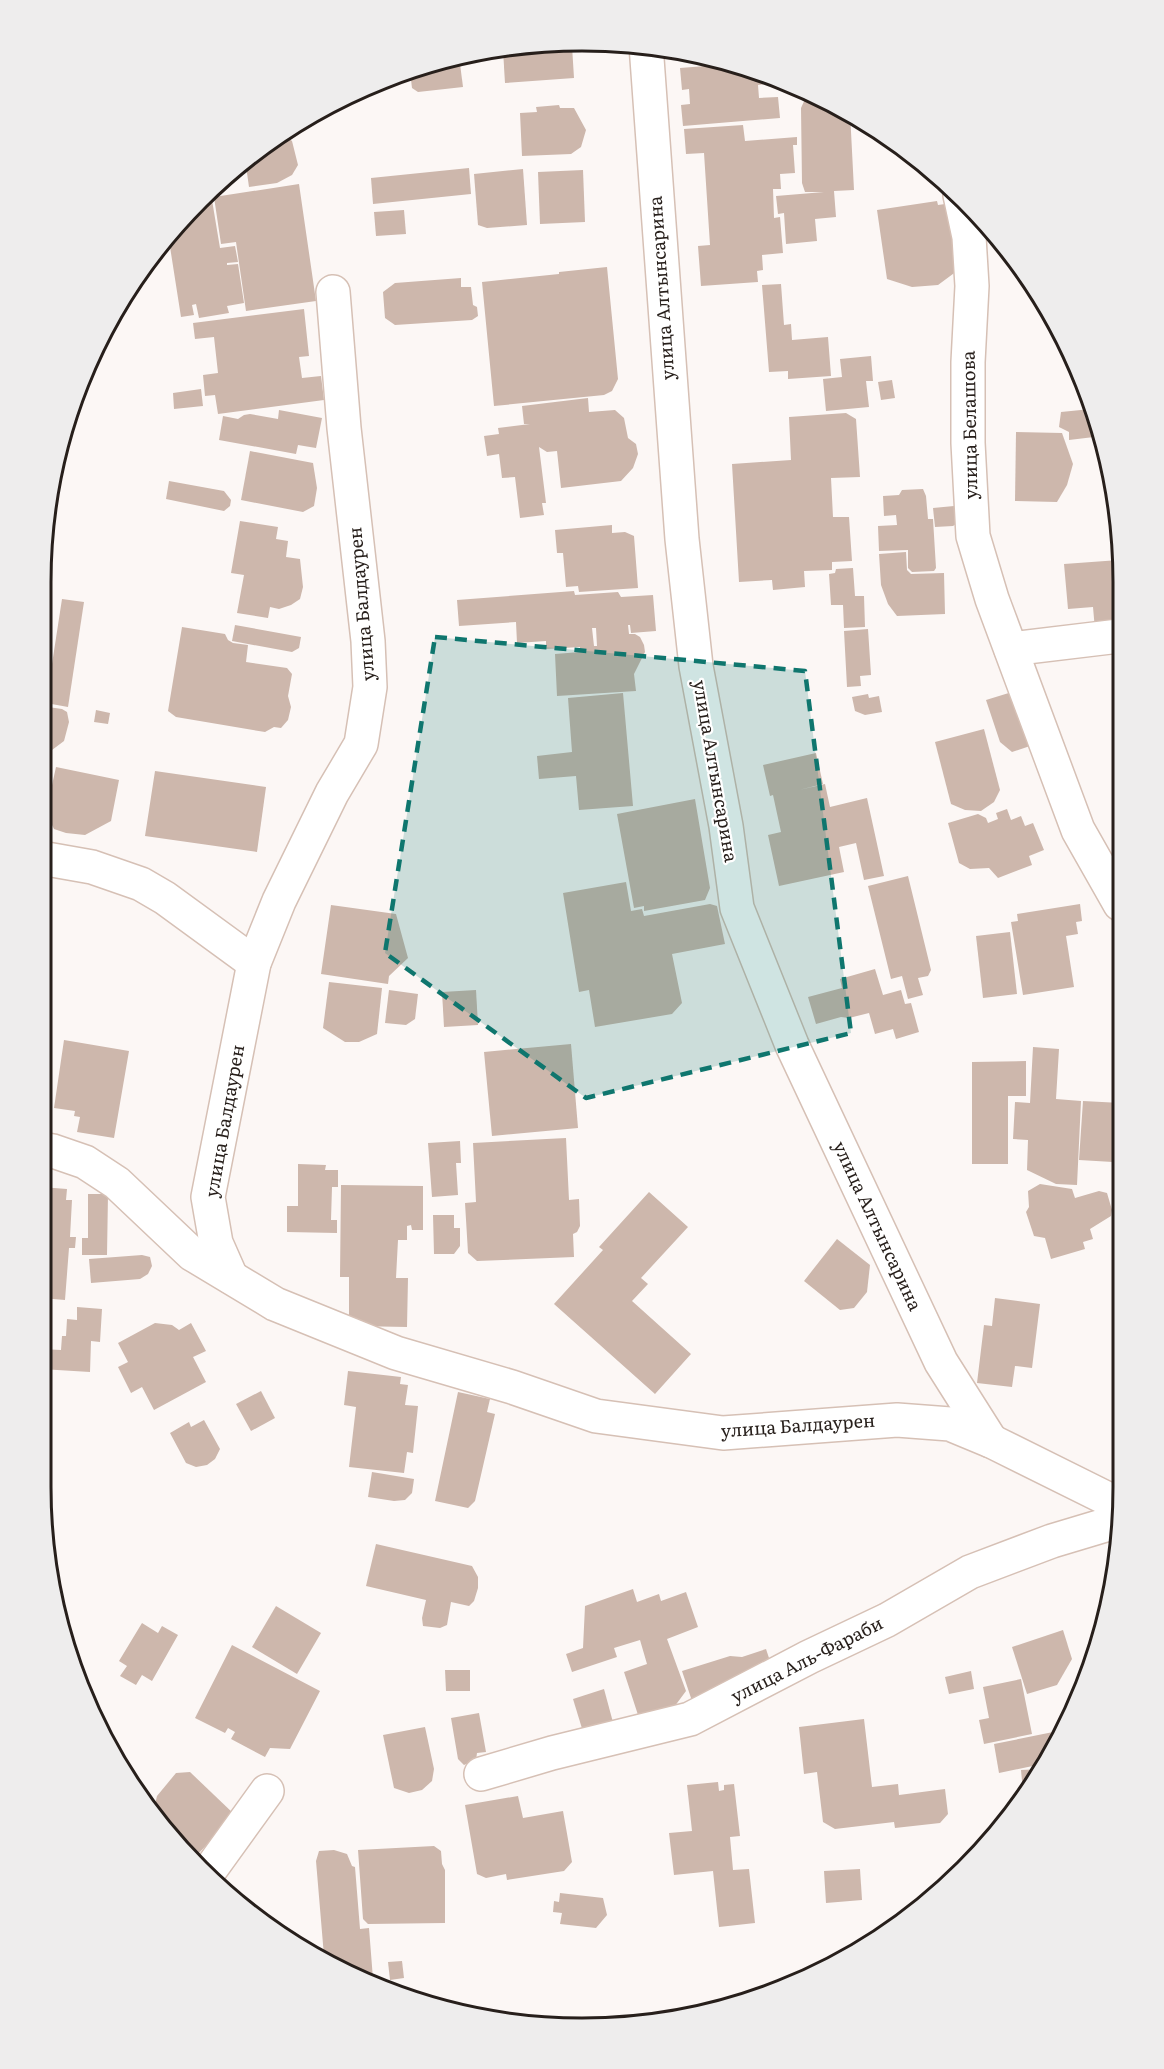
<svg xmlns="http://www.w3.org/2000/svg" width="1164" height="2069" viewBox="0 0 1164 2069" font-family="Literata,serif">
<style>
.building{fill:#cdb7ac;fill-rule:evenodd}
.lines{fill:none;stroke-linecap:round;stroke-linejoin:round}
.minor-casing{stroke:#d6c0b5;stroke-width:36}
.minor{stroke:#fff;stroke-width:33}
.marked{fill:#0f766e;fill-opacity:0.2;stroke:#0f766e;stroke-width:4.5;stroke-dasharray:12 8;stroke-linejoin:round}
.labels{text-anchor:middle;stroke-width:4.5;stroke-linejoin:round;paint-order:stroke}
.street-label{font-size:18px;fill:#271f1b;stroke:#fff}
.rim{fill:none;stroke:#271f1b;stroke-width:3}
</style>
<rect width="100%" height="100%" fill="#fcf7f5"/>
<!-- building -->
<g class="building">
<path d="M572,46L574,78L505,83L503,50Z"/>
<path d="M688,53L711,59L689,61Z"/>
<path d="M459,56L463,87L418,92L412,88L410,71L442,59Z"/>
<path d="M731,64L756,69L766,74L767,84L758,85L759,98L778,97L780,118L683,126L681,105L690,104L689,89L682,90L680,68Z"/>
<path d="M812,95L850,112L854,190L834,191L836,217L815,219L817,241L786,244L784,213L778,214L776,196L824,192H805L802,183L801,108L806,97Z"/>
<path d="M559,105L560,108H574L586,130L581,147L571,154L522,156L520,113L537,112L536,107Z"/>
<path d="M743,125L745,141L797,137V145H793L795,173L780,174L781,189H773L774,218L780,217L783,253L762,255L763,270L757,271L758,282L701,286L698,246L710,245L704,153L686,154L684,129Z"/>
<path d="M283,134L292,141L298,165L292,175L277,183L249,187L245,159L253,152Z"/>
<path d="M469,168L471,194L373,204L371,178Z"/>
<path d="M523,169L527,225L487,228L478,225L474,174Z"/>
<path d="M583,170L585,222L540,224L538,172Z"/>
<path d="M299,184L316,301L246,311L236,242L221,244L214,197Z"/>
<path d="M211,194L220,248L235,246L238,262L227,263V265L238,264L244,303L227,306L229,313L199,318L196,304L192,305L194,315L181,317L168,234L175,225L207,195Z"/>
<path d="M937,201L938,205L952,203L961,268L938,285L912,287L887,279L877,210Z"/>
<path d="M404,210L406,234L376,236L374,212Z"/>
<path d="M607,267L618,379L612,391L604,395L494,406L482,282L559,274V272Z"/>
<path d="M461,278V287H471L473,305L477,307L478,316L472,320L395,325L385,318L383,292L395,283Z"/>
<path d="M781,284L784,325L791,324L792,340L828,337L831,376L788,379V371L769,372L762,285Z"/>
<path d="M304,309L309,356L299,357L302,378L321,376L324,400L218,414L215,395L205,396L203,375L218,373L214,337L195,339L193,323Z"/>
<path d="M871,356L873,381H866L869,407L826,411L823,379L842,377L840,359Z"/>
<path d="M892,380L895,398L881,400L878,382Z"/>
<path d="M201,389L203,406L174,409L173,393Z"/>
<path d="M588,398L589,412L615,410L624,418L628,438L636,444L638,454L633,468L621,481L561,488L557,451L547,452L539,447L546,503H542L544,515L520,518L515,477L502,478L499,454L487,456L484,436L499,434L498,428L530,424H524L522,406Z"/>
<path d="M1091,409L1094,437L1069,440V432L1059,427L1061,412Z"/>
<path d="M279,410L322,418L316,448L298,445L296,454L219,440L223,416L238,419L244,415L250,414L278,419Z"/>
<path d="M846,413L856,419L860,477L831,478L833,517H849L852,561L832,562V570L804,571L805,587L773,590L772,580L739,582L732,464L791,460L789,417Z"/>
<path d="M1016,432L1062,433L1073,464L1067,485L1057,502L1015,501Z"/>
<path d="M250,451L313,463L317,488L314,506L303,512L241,500Z"/>
<path d="M169,481L224,491L231,500L230,506L224,511L166,499Z"/>
<path d="M923,489L926,496L928,519H933L936,568L934,571L912,572L908,568V550L879,551L878,526L897,525L896,515L884,516L883,496L899,495L902,490Z"/>
<path d="M954,506L960,512L959,522L953,526L935,527L933,508Z"/>
<path d="M240,521L278,527L276,539L288,541L286,557L300,559L303,587L300,599L291,605L279,609L270,607L268,618L237,613L244,575L231,573Z"/>
<path d="M612,525V533L625,532L634,536L638,588L579,592L578,586L566,587L563,553H557L555,530Z"/>
<path d="M906,552L907,570L911,574L944,573L945,614L897,616L888,604L881,585L879,554Z"/>
<path d="M1119,560V628L1095,630L1093,607L1068,609L1064,564Z"/>
<path d="M853,568L855,596H864L865,627L844,628L843,605H831L829,574L835,573L836,569Z"/>
<path d="M574,591L575,595L618,592L621,597L653,595L656,631L631,633L630,625H628L629,634H635L640,637L644,645L645,652L634,674L636,691L557,696L555,654L580,652V647L546,649V641L517,643L516,622L459,626L457,600ZM592,628H596L597,646H594Z"/>
<path d="M62,599L84,602L68,707L46,703Z"/>
<path d="M235,625L301,637L299,648L292,652L232,641Z"/>
<path d="M182,627L225,634L228,640L233,643L248,645L246,662L287,668L292,674L288,696L291,707L288,720L281,728L274,727L265,732L176,717L168,711Z"/>
<path d="M868,629L871,675L860,676L861,686L847,687L844,631Z"/>
<path d="M1012,692L1030,746L1012,752L1000,742L986,700Z"/>
<path d="M623,693L633,806L579,810L576,776L539,779L537,756L572,752L568,698Z"/>
<path d="M868,694L869,698L879,696L882,712L865,715L855,711L852,697Z"/>
<path d="M41,706L62,709L67,712L69,722L64,741L52,750L43,808Z"/>
<path d="M96,710L110,713L108,724L94,722Z"/>
<path d="M984,729L1000,790L994,802L981,811L965,810L951,804L935,742Z"/>
<path d="M816,753L823,784L799,790L825,784L830,807L867,798L884,876L864,880L856,843L839,847L844,872L779,886L768,835L781,832L773,795L770,796L763,765Z"/>
<path d="M56,767L119,780L111,821L85,835L66,833L54,829L50,821L52,809L47,808Z"/>
<path d="M155,771L266,787L257,852L145,836Z"/>
<path d="M695,799L710,888L705,900L644,911V906L634,908L617,814Z"/>
<path d="M1007,809L1011,820L1021,816L1025,826L1033,823L1044,850L1029,856L1032,865L998,878L989,868L970,869L959,863L948,823L978,814L986,818L988,823L998,819L996,813Z"/>
<path d="M908,876L931,970L928,976L918,978L923,995L908,999L902,976L891,979L868,886Z"/>
<path d="M626,882L631,911L642,909L644,916L710,904L717,906L725,944L672,954L682,1003L672,1014L595,1027L589,990L579,992L563,893Z"/>
<path d="M1080,904L1082,921L1076,922L1078,934L1066,936L1074,987L1023,995L1011,922L1018,921L1017,914Z"/>
<path d="M331,905L396,914L408,958L389,976L388,984L321,974Z"/>
<path d="M1010,932L1017,994L983,998L976,936Z"/>
<path d="M875,969L883,995L901,990L905,1004L911,1003L919,1032L896,1039L893,1029L875,1034L869,1013L849,1018L841,1017L816,1024L808,997L842,988L840,979Z"/>
<path d="M329,982L382,988L377,1034L359,1042H345L323,1028Z"/>
<path d="M389,990L418,994L415,1019L406,1025L385,1023Z"/>
<path d="M476,990L478,1025L444,1027L442,992Z"/>
<path d="M64,1040L129,1051L114,1138L77,1132L80,1117L74,1116L75,1111L54,1108Z"/>
<path d="M41,1044L52,1046L42,1098H41Z"/>
<path d="M571,1044L578,1128L492,1136L484,1052Z"/>
<path d="M1033,1047L1059,1049L1056,1099L1081,1101L1077,1185L1056,1184L1027,1170L1028,1140L1013,1139L1015,1102L1030,1103Z"/>
<path d="M1026,1061V1096H1008V1164H972V1062Z"/>
<path d="M1083,1101L1121,1103V1186H1112L1113,1162L1079,1160Z"/>
<path d="M566,1138L569,1200L579,1199L580,1226L577,1232L573,1234L574,1257L477,1261L468,1253L465,1203L476,1202L473,1143Z"/>
<path d="M460,1141L461,1163H456L458,1195L432,1197L428,1143Z"/>
<path d="M298,1164L326,1165L325,1170H338V1187H332L331,1220H337V1233L287,1232V1206H298Z"/>
<path d="M1040,1184L1072,1189L1075,1198L1099,1191L1107,1193L1112,1210L1111,1216L1090,1229L1093,1239L1083,1242L1085,1249L1051,1259L1045,1238L1034,1236L1026,1212L1029,1207L1028,1191Z"/>
<path d="M341,1185L423,1186V1230H412L411,1225L407,1226V1240H398L396,1278H408L407,1327L355,1326L349,1319V1277H340Z"/>
<path d="M41,1187L67,1189L66,1200H72L70,1237H76L75,1248H69L65,1300L41,1298Z"/>
<path d="M649,1192L688,1227L641,1278L648,1284L632,1301L691,1354L655,1394L554,1304L603,1250L599,1247Z"/>
<path d="M88,1194H108L107,1255H82V1238H88Z"/>
<path d="M433,1215H454V1228H460V1246L454,1254H434Z"/>
<path d="M837,1239L870,1265L867,1292L854,1308L840,1310L804,1281Z"/>
<path d="M142,1255L150,1257L152,1266L148,1274L140,1279L91,1283L89,1259Z"/>
<path d="M995,1298L1040,1304L1032,1368L1015,1366L1012,1387L977,1383L984,1325L992,1326Z"/>
<path d="M77,1307L102,1309L100,1342L91,1341L90,1372L41,1369V1349L61,1350L62,1336H66L67,1319L77,1320Z"/>
<path d="M155,1323L172,1325L179,1330L191,1323L206,1351L193,1357L206,1382L154,1410L142,1387L131,1393L118,1367L128,1362L118,1343Z"/>
<path d="M348,1371L401,1377L400,1384L408,1385L405,1405L418,1406L413,1453L407,1452L404,1473L349,1467L356,1407L344,1405Z"/>
<path d="M261,1391L275,1418L251,1431L236,1404Z"/>
<path d="M458,1392L490,1399L487,1412L495,1414L475,1501L468,1508L435,1501Z"/>
<path d="M204,1420L220,1449L215,1459L207,1465L196,1467L186,1463L170,1433L189,1422L191,1427Z"/>
<path d="M372,1472L414,1479L412,1493L405,1500L394,1501L368,1497Z"/>
<path d="M376,1544L472,1566L478,1577V1588L474,1601L469,1606L451,1602L447,1625L440,1628L423,1626L422,1618L426,1600L366,1586Z"/>
<path d="M633,1589L637,1602L659,1594L661,1601L686,1592L698,1627L667,1639L686,1691L666,1718H639L624,1672L647,1664L640,1640L614,1648L617,1657L572,1672L566,1654L583,1648L585,1606Z"/>
<path d="M276,1606L321,1633L297,1674L252,1647Z"/>
<path d="M142,1623L158,1633L162,1626L178,1635L152,1681L142,1675L136,1685L120,1676L127,1666L119,1661Z"/>
<path d="M1063,1630L1072,1659L1057,1685L1027,1694L1012,1647Z"/>
<path d="M232,1645L320,1691L290,1749L270,1748L265,1757L231,1739L235,1732L228,1728L225,1733L195,1718Z"/>
<path d="M766,1649L772,1667L692,1701L682,1671L730,1656L742,1657Z"/>
<path d="M445,1670H470V1691H446Z"/>
<path d="M971,1671L974,1689L949,1694L945,1677Z"/>
<path d="M1021,1679L1032,1734L984,1744L979,1720L989,1718L983,1687Z"/>
<path d="M604,1689L614,1726L584,1735L573,1699Z"/>
<path d="M479,1713L486,1752L477,1753L476,1760L464,1765L458,1759L451,1718Z"/>
<path d="M864,1719L872,1787L898,1784L899,1795L945,1789L948,1814L940,1823L895,1828L894,1822L835,1829L823,1822L817,1772L804,1774L799,1727Z"/>
<path d="M425,1727L434,1769L432,1781L422,1790L409,1793L394,1788L383,1735Z"/>
<path d="M1063,1730L1047,1763L999,1773L994,1744Z"/>
<path d="M1042,1769L1033,1780L1023,1792L1021,1770Z"/>
<path d="M190,1772L235,1815L197,1855L153,1813L157,1796L176,1773Z"/>
<path d="M718,1782L719,1791L724,1790V1785L734,1784L740,1836L730,1837L733,1870L749,1869L755,1923L719,1927L713,1871L674,1875L669,1833L692,1831L687,1785Z"/>
<path d="M141,1795L151,1804L147,1808L146,1804Z"/>
<path d="M518,1796L523,1818L563,1811L572,1862L564,1871L507,1880L506,1874L486,1878L477,1874L465,1805Z"/>
<path d="M434,1846L441,1851L442,1864L445,1870V1923L368,1924L363,1919L358,1850Z"/>
<path d="M334,1850L347,1854L352,1866L355,1867L360,1929L369,1928L373,1979L324,1956L316,1861L319,1851Z"/>
<path d="M860,1869L862,1900L826,1903L824,1871Z"/>
<path d="M560,1893L603,1898L607,1915L596,1928L560,1924L562,1913L553,1912L554,1901L559,1902Z"/>
<path d="M402,1961L404,1978L390,1980L388,1962Z"/>
</g>
<g class="lines">
<!-- minor casing -->
<g class="minor-casing">
<g id="minor">
<path d="M646,45L682,539L696,666L726,826L737,908L792,1045L941,1362L991,1441"/>
<path d="M960,195L969,237L972,286L968,362V443L973,536L992,599L1078,830L1120,904"/>
<path d="M1011,649L1119,636"/>
<path d="M41,858L92,867L141,884L165,898L254,963"/>
<path d="M41,1149L53,1151L85,1162L117,1183L192,1254L275,1304L396,1353L512,1387L596,1416L723,1433L897,1420L950,1424L991,1441L1122,1506"/>
<path d="M231,1277L216,1243L208,1197L254,963L279,901L332,793L361,744L370,687L368,641L344,428L333,292"/>
<path d="M481,1774L552,1753L690,1719L809,1657L887,1620L970,1572L1052,1541L1122,1520"/>
<path d="M210,1870L267,1791"/>
</g>
</g>
<!-- minor -->
<use href="#minor" class="minor"/>
</g>
<!-- marked area -->
<path class="marked" d="M435,637L805,671L851,1033L586,1098L385,953Z"/>
<g class="labels">
<!-- street labels -->
<g class="street-label">
<text transform="translate(662 288) rotate(-94)" y="6">улица Алтынсарина</text>
<text transform="translate(970 425) rotate(-91)" y="6">улица Белашова</text>
<text transform="translate(362 604) rotate(-95)" y="6">улица Балдаурен</text>
<text transform="translate(715 771) rotate(80)" y="6">улица Алтынсарина</text>
<text transform="translate(225 1121) rotate(-80)" y="6">улица Балдаурен</text>
<text transform="translate(877 1226) rotate(65)" y="6">улица Алтынсарина</text>
<text transform="translate(798 1426) rotate(-4)" y="6">улица Балдаурен</text>
<text transform="translate(807 1660) rotate(-27)" y="6">улица Аль-Фараби</text>
</g>
</g>
<!-- crop -->
<path d="M0 0H1164V2069H0ZM582 51H582A531 531 0 0 1 1113 582V1487A531 531 0 0 1 582 2018H582A531 531 0 0 1 51 1487V582A531 531 0 0 1 582 51Z" fill="#eeeded" fill-rule="evenodd"/>
<path class="rim" d="M582 51H582A531 531 0 0 1 1113 582V1487A531 531 0 0 1 582 2018H582A531 531 0 0 1 51 1487V582A531 531 0 0 1 582 51Z"/>
</svg>
